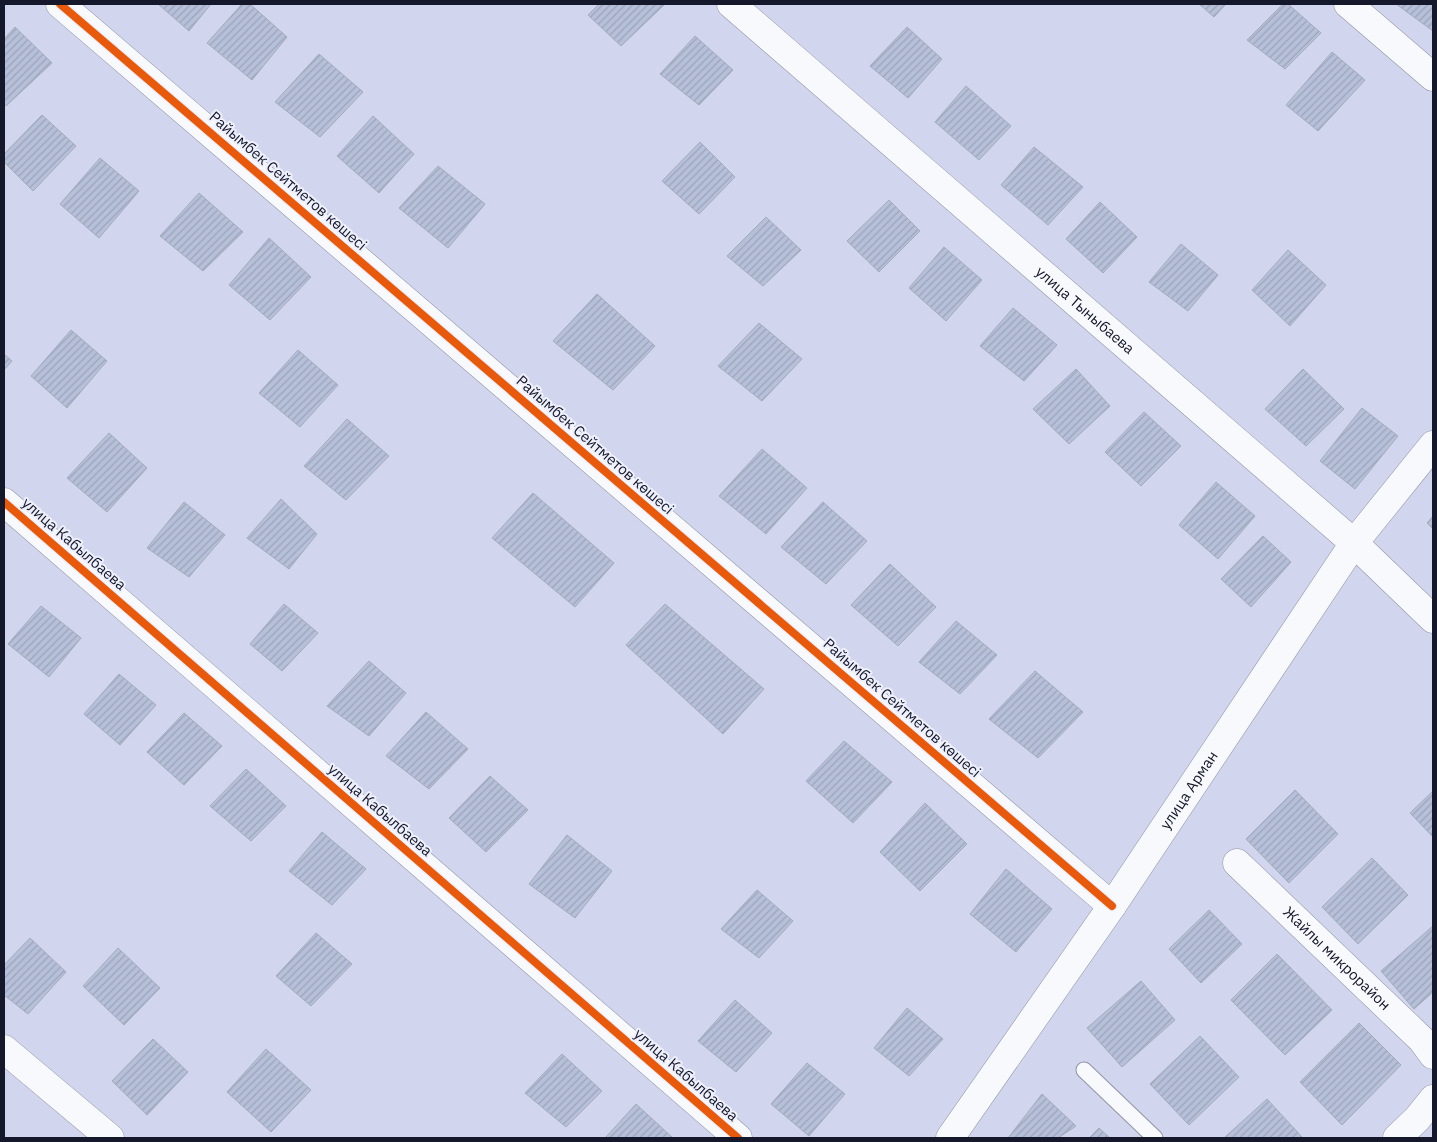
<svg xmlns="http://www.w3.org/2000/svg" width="1437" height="1142" viewBox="0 0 1437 1142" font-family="'IBM Plex Sans',sans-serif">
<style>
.building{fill:url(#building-hatch);stroke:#a3abbe}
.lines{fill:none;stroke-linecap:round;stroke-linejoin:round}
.lane-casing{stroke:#9194a7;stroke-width:17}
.street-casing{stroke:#9194a7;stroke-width:29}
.secondary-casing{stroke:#9194a7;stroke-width:29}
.lane{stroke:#f8f9fc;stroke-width:15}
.street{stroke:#f8f9fc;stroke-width:28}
.secondary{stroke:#f8f9fc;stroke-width:28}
.cycleway-casing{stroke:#eef0fb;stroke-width:11}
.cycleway{stroke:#e8590c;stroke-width:8}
.labels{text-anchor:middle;stroke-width:4;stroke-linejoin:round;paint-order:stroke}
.street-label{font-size:15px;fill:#15172a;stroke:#eef0fb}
</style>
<defs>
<pattern id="building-hatch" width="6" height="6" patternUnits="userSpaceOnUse" patternTransform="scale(1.25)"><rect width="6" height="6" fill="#b6c0d8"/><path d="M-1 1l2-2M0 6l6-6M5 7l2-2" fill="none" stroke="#9ca4ba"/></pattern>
</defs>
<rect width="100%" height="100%" fill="#d1d5ed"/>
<!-- building -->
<g class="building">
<path d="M158,4H211L189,31Z"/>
<path d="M242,4H250L287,37L252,80L207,43Z"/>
<path d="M599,4H662L664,5L621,46L588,15Z"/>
<path d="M1199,4H1226L1214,17Z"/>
<path d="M1283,4H1288L1321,33L1285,69L1247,40Z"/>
<path d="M1396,4H1433V31Z"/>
<path d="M15,27L52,63L6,106L4,104V39Z"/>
<path d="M907,27L942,59L908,98L870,66Z"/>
<path d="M695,36L733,70L699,105L660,74Z"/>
<path d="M1332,52L1365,80L1318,131L1286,105Z"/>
<path d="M319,54L363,92L320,137L275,102Z"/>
<path d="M966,86L1011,126L979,160L935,122Z"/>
<path d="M42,115L76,146L33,191L4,162V154Z"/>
<path d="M373,116L414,154L379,193L337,156Z"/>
<path d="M700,142L735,177L699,214L662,181Z"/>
<path d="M1034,147L1083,187L1048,225L1001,185Z"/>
<path d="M100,158L139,191L99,238L60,204Z"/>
<path d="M438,166L485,204L448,248L399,208Z"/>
<path d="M199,193L243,232L203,271L160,236Z"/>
<path d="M889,200L920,231L879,272L847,241Z"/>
<path d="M1100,202L1137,237L1103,273L1066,239Z"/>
<path d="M766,217L801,250L763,286L727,256Z"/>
<path d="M269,238L311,277L270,320L229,285Z"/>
<path d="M1181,244L1218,275L1188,311L1149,282Z"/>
<path d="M944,247L982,280L946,321L909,288Z"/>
<path d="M1288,250L1326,285L1290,326L1252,290Z"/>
<path d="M597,294L655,346L613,390L553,341Z"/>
<path d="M1013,308L1057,345L1024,381L980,346Z"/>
<path d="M759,323L802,359L762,401L718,366Z"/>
<path d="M71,330L107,361L67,408L31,376Z"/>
<path d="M298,350L338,385L300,427L259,393Z"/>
<path d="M4,354L12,361L4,370Z"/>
<path d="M1076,369L1110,406L1069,444L1033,409Z"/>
<path d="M1303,369L1344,409L1306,446L1265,409Z"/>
<path d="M1362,408L1398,436L1355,489L1320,461Z"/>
<path d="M1144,412L1181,446L1141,486L1105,452Z"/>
<path d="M347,419L389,456L346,500L304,466Z"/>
<path d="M109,433L147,468L107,512L67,478Z"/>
<path d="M762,449L807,488L766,534L719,496Z"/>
<path d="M1216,482L1255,516L1218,559L1179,525Z"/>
<path d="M533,493L614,563L575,607L492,538Z"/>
<path d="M281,499L317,534L289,569L247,538Z"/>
<path d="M184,502L225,535L189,577L147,548Z"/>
<path d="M823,502L867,541L826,584L781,547Z"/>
<path d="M1433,516V529L1427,523Z"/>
<path d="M1263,536L1291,562L1251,607L1221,579Z"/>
<path d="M890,564L936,607L898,646L851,605Z"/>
<path d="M284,604L318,633L282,671L250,644Z"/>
<path d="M665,604L764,689L723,734L626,645Z"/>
<path d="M41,606L81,638L49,677L8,644Z"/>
<path d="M956,621L997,655L960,694L919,662Z"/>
<path d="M369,661L406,693L369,736L327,706Z"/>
<path d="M1035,671L1083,712L1038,758L989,719Z"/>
<path d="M119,674L156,705L120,745L84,714Z"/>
<path d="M426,712L468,749L429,789L386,756Z"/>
<path d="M184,713L222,746L184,785L147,752Z"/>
<path d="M844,741L892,782L853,823L806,781Z"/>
<path d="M246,769L286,806L251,841L210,806Z"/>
<path d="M490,776L528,810L486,852L449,818Z"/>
<path d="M1295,790L1338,834L1289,883L1246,839Z"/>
<path d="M1433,791V837L1410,813Z"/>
<path d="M925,803L967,844L920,891L880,852Z"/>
<path d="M322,832L366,869L332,905L289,871Z"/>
<path d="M567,835L612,871L575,918L529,884Z"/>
<path d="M1372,858L1408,895L1358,944L1322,907Z"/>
<path d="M1006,869L1052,909L1016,952L970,914Z"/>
<path d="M757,890L793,921L759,958L721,929Z"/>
<path d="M1209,910L1242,944L1201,983L1169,949Z"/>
<path d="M1433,926V992L1414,1009L1381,971Z"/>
<path d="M316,933L352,964L311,1006L276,976Z"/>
<path d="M30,938L66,972L28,1014L4,995V965Z"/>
<path d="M118,948L160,988L124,1025L83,986Z"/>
<path d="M1277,954L1332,1010L1285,1055L1231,1000Z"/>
<path d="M1141,981L1175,1020L1122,1067L1087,1028Z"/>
<path d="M735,1000L772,1033L736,1072L698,1041Z"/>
<path d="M907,1008L943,1039L909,1076L874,1048Z"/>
<path d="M1359,1023L1401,1065L1342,1125L1300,1082Z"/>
<path d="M1200,1036L1239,1077L1189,1125L1150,1084Z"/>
<path d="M153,1039L188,1072L147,1115L112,1081Z"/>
<path d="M266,1049L311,1090L271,1132L227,1092Z"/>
<path d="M562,1054L602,1091L566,1127L525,1093Z"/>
<path d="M807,1063L845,1094L809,1136L771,1104Z"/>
<path d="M1042,1094L1076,1126L1058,1138H1008Z"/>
<path d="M1267,1099L1303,1138H1224Z"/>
<path d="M636,1104L673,1138H605Z"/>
<path d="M1099,1128L1110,1138H1089Z"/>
</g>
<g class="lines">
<!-- lane casing -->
<g class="lane-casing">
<path id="lane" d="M1084,1070L1155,1138"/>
</g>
<!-- street casing -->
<g class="street-casing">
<g id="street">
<path d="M60,4L1112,906"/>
<path id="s1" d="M731,4L1354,543L1433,619"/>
<path d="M1348,4L1433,77"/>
<path d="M4,502L738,1138"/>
<path id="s2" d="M1237,863L1422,1040L1433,1055"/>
<path d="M4,1049L110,1138"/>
<path d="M1397,1138L1417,1119L1433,1099"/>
</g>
</g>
<!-- secondary casing -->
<g class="secondary-casing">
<g id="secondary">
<path id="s3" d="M950,1138L1112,906L1354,543L1433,445"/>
</g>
</g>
<!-- lane -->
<use href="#lane" class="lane"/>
<!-- street -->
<use href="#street" class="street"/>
<!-- secondary -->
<use href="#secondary" class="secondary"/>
<!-- cycleway casing -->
<g class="cycleway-casing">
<g id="cycleway">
<path d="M60,4L1112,906"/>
<path d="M4,502L738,1138"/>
</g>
</g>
<!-- cycleway -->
<use href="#cycleway" class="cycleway"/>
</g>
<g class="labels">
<!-- street labels -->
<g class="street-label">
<text transform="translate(288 181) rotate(41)" y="5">Райымбек Сейтметов көшесі</text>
<text dy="5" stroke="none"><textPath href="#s1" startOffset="468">улица Тыныбаева</textPath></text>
<text transform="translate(595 445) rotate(41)" y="5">Райымбек Сейтметов көшесі</text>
<text transform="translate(74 544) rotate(41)" y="5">улица Кабылбаева</text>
<text transform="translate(902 708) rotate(41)" y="5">Райымбек Сейтметов көшесі</text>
<text dy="5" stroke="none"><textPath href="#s3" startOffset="422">улица Арман</textPath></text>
<text transform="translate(380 810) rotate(41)" y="5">улица Кабылбаева</text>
<text dy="5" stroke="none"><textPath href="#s2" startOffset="138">Жайлы микрорайон</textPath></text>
<text transform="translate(686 1075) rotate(41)" y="5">улица Кабылбаева</text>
</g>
</g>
<!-- border -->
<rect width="1437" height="1142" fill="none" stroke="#15172a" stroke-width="10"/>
</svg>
